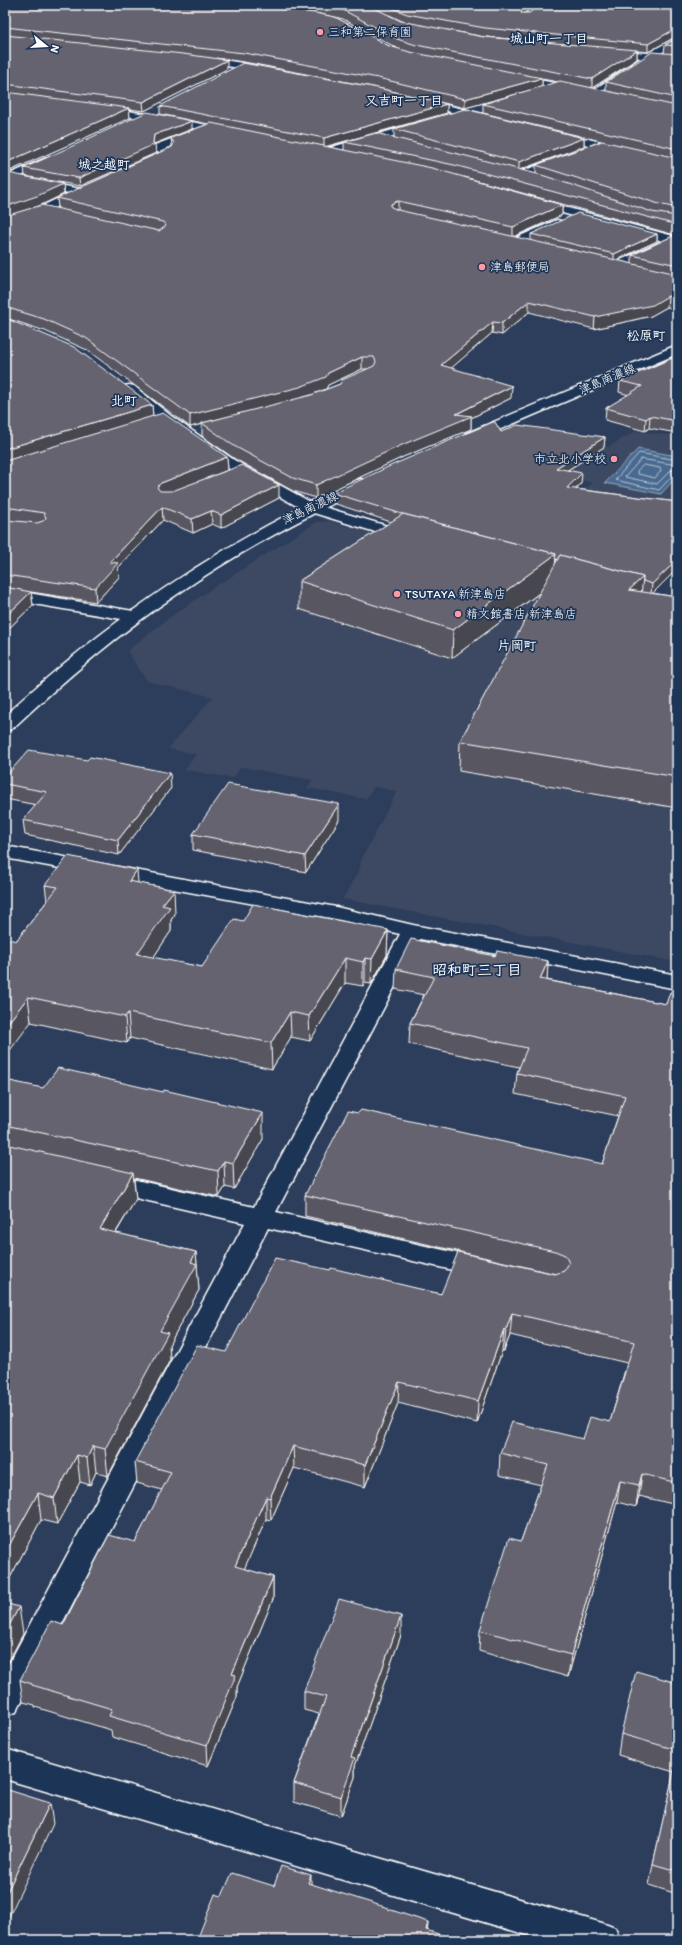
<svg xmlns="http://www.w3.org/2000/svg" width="682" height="1945" viewBox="0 0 682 1945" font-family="Itim,'Klee One',sans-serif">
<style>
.built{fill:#3d4962}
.water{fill:#4a6a90;stroke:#92a6bc}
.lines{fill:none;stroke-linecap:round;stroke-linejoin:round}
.shore{stroke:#b7c3d3;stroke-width:1}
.minor-casing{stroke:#fff;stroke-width:3}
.major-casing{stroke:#fff;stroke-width:3}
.minor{fill:#1d3557;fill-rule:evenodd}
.major{fill:#1d3557;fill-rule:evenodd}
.wall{fill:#585661;stroke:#fff;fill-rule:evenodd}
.shaded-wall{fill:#47464f;stroke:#fff}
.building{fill:#666471;stroke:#fff}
.poi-dot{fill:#ff9aa2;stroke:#1d3557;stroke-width:1.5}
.labels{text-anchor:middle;stroke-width:3.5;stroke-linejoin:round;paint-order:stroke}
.far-poi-label{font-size:12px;fill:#fff;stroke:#1d3557;text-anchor:start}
.far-street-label{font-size:12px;fill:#fff;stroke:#1d3557}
.far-neighbourhood-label{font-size:13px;font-weight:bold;fill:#fff;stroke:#1d3557}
.far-quarter-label{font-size:13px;font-weight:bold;fill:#fff;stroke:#1d3557}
.neighbourhood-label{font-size:15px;font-weight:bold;fill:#fff;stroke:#1d3557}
</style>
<rect width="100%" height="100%" fill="#2c3e5c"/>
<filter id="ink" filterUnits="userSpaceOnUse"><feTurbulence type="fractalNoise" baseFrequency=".025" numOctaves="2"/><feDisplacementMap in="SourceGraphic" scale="8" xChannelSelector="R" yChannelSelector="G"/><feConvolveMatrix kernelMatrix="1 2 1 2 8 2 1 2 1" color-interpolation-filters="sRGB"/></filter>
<g filter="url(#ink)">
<!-- built -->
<g class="built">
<path d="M636,431L677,436V506L581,492L593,483L542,471L563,441L608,447Z"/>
<path d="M329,521L461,558L677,612V962L343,899L360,868L361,860L397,791L374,787L366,799L307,788L313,780L241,767L233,778L185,770L196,754L168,749L213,697L147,681L127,651L173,615L216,586L317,522Z"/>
</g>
<!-- water -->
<path class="water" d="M638,449L677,456V476L661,494L605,483Z"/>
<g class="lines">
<!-- shore -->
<g class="shore">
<path d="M677,460L639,453L615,480L659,490L673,475L677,474"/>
<path d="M644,465L660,468L661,471L655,478L638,474L637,471Z"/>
<path d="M677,465L641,459L625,477L657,484L670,471L677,469"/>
</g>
<!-- minor casing -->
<g class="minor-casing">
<g id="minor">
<path d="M677,37V44L659,54L677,56V62L652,59L597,95H591L589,93L641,58L606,55L601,52L603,50L648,53Z"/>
<path d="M198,56L268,67L273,70L268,73L195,61L193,59Z"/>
<path d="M512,75L576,87L581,90L576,93L509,80L507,78L509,76Z"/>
<path d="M418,98L491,116L492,118L487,121L415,103L413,101L415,99Z"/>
<path d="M100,106L231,129L236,132L231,135L204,130V134L167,148L171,149L173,153L172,155L146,166L142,165L141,163L142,161L159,153L154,150L155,145L198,129L96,111L95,109L96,107Z"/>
<path d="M422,122L427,125L426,127L325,155L320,152L321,150Z"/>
<path d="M556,131L677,161V167L552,136L551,134Z"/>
<path d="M51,156L56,159L55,161L5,183V176Z"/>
<path d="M564,156L568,157L569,159L568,161L525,177H517L516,175L517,173Z"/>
<path d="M35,181L81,189L87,192L85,194L46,212L5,226V219L38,208L69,193L31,186L30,184Z"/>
<path d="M534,199L677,237V245L530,204L528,202Z"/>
<path d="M557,220L561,221L563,223L561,225L519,246H511L509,243L511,240Z"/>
<path d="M658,243L662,244L664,247L662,250L620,270H612L610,267L612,264Z"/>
<path d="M129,385L134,386L171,416L234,460L314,504L414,534L416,537L414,540L408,542L304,510L224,466L161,422L124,392L122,389L124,386Z"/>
<path d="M5,589L133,611L139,612L142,616L139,620L133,621L5,599Z"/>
<path d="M5,846L336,907L413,925L677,975V989L420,939L276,1212L483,1259L492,1261L496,1268L492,1275L483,1277L268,1228L16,1712L5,1716V1671L245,1223L105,1191L96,1188L93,1182L96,1176L105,1173L254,1207L400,934L336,919L5,858Z"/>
<path d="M5,1749L602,1923L615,1928L620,1940H544L5,1779Z"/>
</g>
</g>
<!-- major casing -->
<g class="major-casing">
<g id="major">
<path d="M677,345V354L475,440H465L463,437L465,434Z"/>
<path d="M361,479L366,481L369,484L366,487C302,519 238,552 179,593C119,633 64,680 12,729L5,731V715C90,637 182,570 285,516C306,505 339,485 361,479Z"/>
</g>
</g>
<!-- minor -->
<use href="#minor" class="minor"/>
<!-- major -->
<use href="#major" class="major"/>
</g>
<!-- wall -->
<g class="wall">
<path d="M5,5L335,17L315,13L250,5H537L524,13H529L677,5L648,52L637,51V59L592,88L606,91V82L664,53L665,45L677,38V310L667,307L651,316L594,329L529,312L502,335L492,333L451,368L511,398L471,418V429L403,457L316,498L293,491L235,459L202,436V424L190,427L87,350L45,331L9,319L152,405L153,416L227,457L228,470L175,490L279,498L221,528L212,524L193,533L163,520L118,568L119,577L96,602L31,592L33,605L5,632V174L63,184L64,194L38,207L58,209L57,198L172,147L171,138L208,124L160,114V106L447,104V113L326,147L344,150V142L394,137V129L584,138V146L520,170L536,174V165L601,141L483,113V104L495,100L465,108L378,88L244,62L216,58L227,69L144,111L129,109L130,118L5,173ZM389,15L404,22L401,21ZM335,17L343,19L397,48L389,46ZM447,30L484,37L524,40L484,37ZM542,79L558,82L542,87ZM464,177L675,235L632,255V264L616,260L657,241V234H531V241L514,237L562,215V205ZM362,369H367L340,384L311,395L304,397L326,389L328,385Z"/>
<path d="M192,129L154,144L156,153L80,186L25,176L24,168Z"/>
<path d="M677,356V433L649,428L645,431L605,420L606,408L629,395L619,392L620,381Z"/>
<path d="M501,432L605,437L604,447L568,470L581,484L576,489L677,502L652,593L677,597V808L459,771L460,741L541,592L452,658L299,609V581L391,522L333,503V493Z"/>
<path d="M5,777L171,788L119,855L25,835L23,820L37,805L5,799Z"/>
<path d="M339,820L306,872L193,850V834Z"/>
<path d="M138,883L175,914L171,920V931L153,958L202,967L243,921L388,930L387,955L371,984L365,983L363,986L345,983L310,1041L291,1037L272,1069L130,1038L127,1043L31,1022L16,941L47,901L45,885Z"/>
<path d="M495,956L548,961L547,980L666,1004L677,993V1505L639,1496L636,1507L617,1502L568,1677L479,1651L480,1630L521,1541L541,1485L499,1475L500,1453L583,1439L610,1422L627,1363L510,1335L504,1351H502L477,1423L398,1403L365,1487L294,1468L271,1520L266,1519L244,1569L273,1577V1599L237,1687V1697L208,1766L112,1737L111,1730L35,1707V1705L23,1702L20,1680L63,1625L135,1542L162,1490L137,1483L135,1462L226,1352L330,1270L441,1294L556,1274L305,1216V1195L602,1164L618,1116L515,1094L517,1073L519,1067L409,1044L410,1023L424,995L395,989L396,969Z"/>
<path d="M5,1080L263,1139L234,1189L225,1187L219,1197L134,1178L136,1199L116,1233L196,1252L199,1290L169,1345L170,1360L108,1476L96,1472L90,1485L80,1482L57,1524L41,1520L5,1587Z"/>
<path d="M401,1635L355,1766V1777L341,1816L294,1802V1783L319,1714L304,1710V1691Z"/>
<path d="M677,1683V1894L649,1885L653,1864L674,1772L618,1755L621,1734Z"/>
</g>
<!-- shaded-wall -->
<g class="shaded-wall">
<path d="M5,5H17L5,10Z"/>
<path d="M524,5H537L521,15L522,6Z"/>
<path d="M677,28V36L648,52V44Z"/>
<path d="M637,50V59L592,88V79Z"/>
<path d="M227,60V69L144,111L143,102Z"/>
<path d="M542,78V87L465,108V99Z"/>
<path d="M447,104V113L324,147V138Z"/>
<path d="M129,108L130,118L5,173V163Z"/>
<path d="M192,121V129L154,144H155L156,153L80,186L79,178L153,143L154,135Z"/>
<path d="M584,138V146L519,170V162Z"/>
<path d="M63,184L64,194L37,207L5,217V207Z"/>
<path d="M398,201V212L391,215V204Z"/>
<path d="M562,205V215L513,237V227Z"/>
<path d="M657,234V241L614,261V254Z"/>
<path d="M668,296L667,307L651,316L594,329L595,317Z"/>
<path d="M529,301V312L502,335V323Z"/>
<path d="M493,322L492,333L441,377V365Z"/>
<path d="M362,357V369L328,385L326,389L301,399L202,423V424L190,427V415L328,373Z"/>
<path d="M512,386L511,398L471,418V429L403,457L316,498V485Z"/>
<path d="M152,405L153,417L5,462V449Z"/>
<path d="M650,416L649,428L645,431L646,419Z"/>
<path d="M605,437L604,447L555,478L556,468Z"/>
<path d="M227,457L228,470L161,496L157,487L161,483Z"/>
<path d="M582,473L581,484L566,498L567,488Z"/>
<path d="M279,485V498L221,528V515Z"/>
<path d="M162,507L163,520L118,568L119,577L96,602L95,588L110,562Z"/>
<path d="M211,511L212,524L193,533L192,519Z"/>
<path d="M556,554L554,582L452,658L453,630Z"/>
<path d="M677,560V569L651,595L652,584Z"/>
<path d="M643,577L640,605L629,590Z"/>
<path d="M31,592L33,605L5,632V617Z"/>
<path d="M7,647L8,661L5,664V649Z"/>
<path d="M170,773L171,788L119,855L118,840Z"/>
<path d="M339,804V820L306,872L305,856Z"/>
<path d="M137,870L139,894L129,881Z"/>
<path d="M174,890L175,914L171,920V931L139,979L137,954L162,905Z"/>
<path d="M388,930L387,955L371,984L372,959Z"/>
<path d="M345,958V983L310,1041L309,1016Z"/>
<path d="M365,958V983L363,986V962Z"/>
<path d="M548,961L547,981L540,979Z"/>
<path d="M28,997L31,1022L5,1057V1027Z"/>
<path d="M290,1012L291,1037L272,1069L271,1043Z"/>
<path d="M128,1013L130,1038L127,1043L125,1017Z"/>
<path d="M263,1113V1139L234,1189L233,1163Z"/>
<path d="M224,1161L225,1187L219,1197L218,1171Z"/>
<path d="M133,1173L136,1199L102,1255L100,1229Z"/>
<path d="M196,1252L199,1290L169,1345L170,1360L108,1476L105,1449L191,1262Z"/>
<path d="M512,1313L510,1335L504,1351L506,1330Z"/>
<path d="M504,1329L502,1351L477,1423L478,1401Z"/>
<path d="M399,1382L398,1403L365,1487V1465Z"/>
<path d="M93,1446L96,1472L90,1485L87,1458Z"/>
<path d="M293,1446L294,1468L271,1520L270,1498Z"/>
<path d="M77,1455L80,1482L57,1524L54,1498Z"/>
<path d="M642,1474L639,1496L636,1507L639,1485Z"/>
<path d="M620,1481L617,1502L568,1677L571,1655Z"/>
<path d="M38,1493L41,1520L5,1587V1553Z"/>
<path d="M266,1497V1519L236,1588L235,1566Z"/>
<path d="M273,1577V1599L237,1687V1697L208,1766L207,1745L232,1674Z"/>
<path d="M19,1607L23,1634L5,1668V1633Z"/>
<path d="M401,1616V1635L355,1766V1777L341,1816V1797L351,1757Z"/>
<path d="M50,1803L53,1824L5,1925V1896Z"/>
<path d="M311,1875V1895L308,1883Z"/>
<path d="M428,1922L427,1940L426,1930Z"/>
</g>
<!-- building -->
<g class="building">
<path d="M15,5H247L315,13L335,17L389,46L410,52L542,78L465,99L378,78L244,53L5,27V10Z"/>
<path d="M318,5H368L401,21L484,37L637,50L592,79L416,45L397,39L343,10Z"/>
<path d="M384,5H524L522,6L521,13H529L541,5H677V28L648,44L485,28L407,14Z"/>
<path d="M5,35L183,54L227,60L143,102L5,84Z"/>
<path d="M677,38V46L665,45Z"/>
<path d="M652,52L677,54V82H676H677V98L606,82Z"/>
<path d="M243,63L378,88L447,104L324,138L160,106Z"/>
<path d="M560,81L677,106V149L483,104Z"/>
<path d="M5,92L129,108L5,163Z"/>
<path d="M465,109L584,138L519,162L394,129Z"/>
<path d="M147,112L192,121L154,135L153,143L155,144L79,178L24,168Z"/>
<path d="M211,123L432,168L562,205L513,227L398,201L391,204V207L398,210L677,274V298L668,296L653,305L595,317L529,301L502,323L493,322L441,365L512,386L456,414L472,416L404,444L316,485L293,478L234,446L202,423L311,395L340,384L342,380L374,366L376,362L374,357H362L328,373L326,377L300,387L190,415L86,338L44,319L5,307V216L42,205L159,231L166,226L163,222L57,198L172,147L174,143L171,138Z"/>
<path d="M376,133L545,176L652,212L677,216V225L454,165L344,142Z"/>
<path d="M602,141L677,158V208L659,204L536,165Z"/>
<path d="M8,173L63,184L37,196L5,207V174Z"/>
<path d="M578,213L657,234L614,254L531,234Z"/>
<path d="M675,235H677V265L632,255Z"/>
<path d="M5,318L74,347L152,405L5,449Z"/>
<path d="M677,356V421L650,416L646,419L606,408L642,386L620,381Z"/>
<path d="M163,413L227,457L161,483L157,487L160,491H172L242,465L279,485L221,515L211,511L192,519L162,507L110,562L118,563L95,588L5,575V520L37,523L43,521L46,518L44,513L5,507V461Z"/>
<path d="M493,422H495L501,432L517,425L605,437L556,468L582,473L567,488L677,502V560L652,584L643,581V577L560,555L558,560L555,559L556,554L403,514H402L333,493L390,466Z"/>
<path d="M403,514L556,554L453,630L299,581Z"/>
<path d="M560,555L643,577L629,590L677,597V777L460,741Z"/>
<path d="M5,587L31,592L5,617Z"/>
<path d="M29,750L87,760L90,757L170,773L118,840L23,820L47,792L5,784V777Z"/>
<path d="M228,784L339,804L305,856L193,834Z"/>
<path d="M68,856L137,870L129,881L174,890L162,905L170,907L137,954L202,967L234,919L243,921L253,904L388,930L372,959L365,958L363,962L345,958L309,1016L290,1012L271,1043L128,1013L125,1017L28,997L5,1027V938L16,941L58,887L45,885Z"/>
<path d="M411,939L495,956L497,951L548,961L540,979L666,1004L670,992L677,993V1483L642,1474L639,1485L620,1481L571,1655L480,1630L509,1538L521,1541L548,1465L500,1453L512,1422L583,1439L590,1417L610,1422L634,1342L512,1313L506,1330L504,1329L478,1401L399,1382L365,1465L293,1446L270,1498L266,1497L235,1566L273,1577L232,1674L236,1675L207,1745L109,1716L112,1709L32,1685V1684L20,1680L51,1621L63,1625L109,1535L135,1542L171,1472L135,1462L197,1345L226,1352L275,1258L330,1270L331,1268L441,1294L458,1252L555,1274L564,1271L569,1263L565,1255L555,1251L305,1195L348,1111L358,1113L361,1110L602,1164L625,1096L517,1073L527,1048L410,1023L434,977L396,969Z"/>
<path d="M58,1068L163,1092L164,1090L263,1113L233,1163L224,1161L218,1171L5,1125V1080L43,1088Z"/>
<path d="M5,1144L133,1173L100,1229L196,1252L191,1262L197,1264L160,1331L168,1333L105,1449L93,1446L87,1458L77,1455L54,1498L38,1493L5,1553Z"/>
<path d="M339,1599L401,1616L351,1757L355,1758L341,1797L294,1783L326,1697L304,1691Z"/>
<path d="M5,1603L19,1607L5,1633Z"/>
<path d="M636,1671L677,1683V1750L621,1734Z"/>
<path d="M677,1757V1871L653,1864Z"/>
<path d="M5,1789L50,1803L5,1896Z"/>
<path d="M281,1866L311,1875L308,1883L388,1908V1909L428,1922L426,1930L457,1940H197L215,1894L222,1896L232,1873L274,1886Z"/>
</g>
</g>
<!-- markers -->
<g class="poi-dot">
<circle cx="320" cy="32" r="4"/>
<circle cx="482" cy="267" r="4"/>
<circle cx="614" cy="459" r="4"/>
<circle cx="397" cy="594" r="4"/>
<circle cx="458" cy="614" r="4"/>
</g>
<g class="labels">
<!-- far-poi labels -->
<g class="far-poi-label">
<text x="328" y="36">三和第二保育園</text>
<text x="490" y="271">津島郵便局</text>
<text x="606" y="463" text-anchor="end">市立北小学校</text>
<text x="405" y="598">TSUTAYA 新津島店</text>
<text x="466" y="618">精文館書店 新津島店</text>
</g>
<!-- far-street labels -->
<g class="far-street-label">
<text transform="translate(607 379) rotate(-23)" y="4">津島南濃線</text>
<text transform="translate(310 508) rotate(-26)" y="4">津島南濃線</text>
</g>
<!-- far-neighbourhood labels -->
<g class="far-neighbourhood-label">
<text x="549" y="43">城山町一丁目</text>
<text x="404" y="105">又吉町一丁目</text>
</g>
<!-- far-quarter labels -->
<g class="far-quarter-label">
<text x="104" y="169">城之越町</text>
<text x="646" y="340">松原町</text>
<text x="124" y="405">北町</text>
<text x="517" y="650">片岡町</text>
</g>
<!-- neighbourhood labels -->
<g class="neighbourhood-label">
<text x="477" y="975">昭和町三丁目</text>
</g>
</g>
<!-- margin -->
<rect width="682" height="1945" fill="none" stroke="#1d3557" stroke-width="20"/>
<rect x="10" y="10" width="662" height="1925" fill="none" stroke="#fff" stroke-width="1.5" filter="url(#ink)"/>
<!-- north arrow -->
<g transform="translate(46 46) rotate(108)" stroke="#1d3557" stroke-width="3" paint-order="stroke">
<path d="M0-3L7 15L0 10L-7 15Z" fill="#ffffff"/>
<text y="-6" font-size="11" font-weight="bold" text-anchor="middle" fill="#ffffff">N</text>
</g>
</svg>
